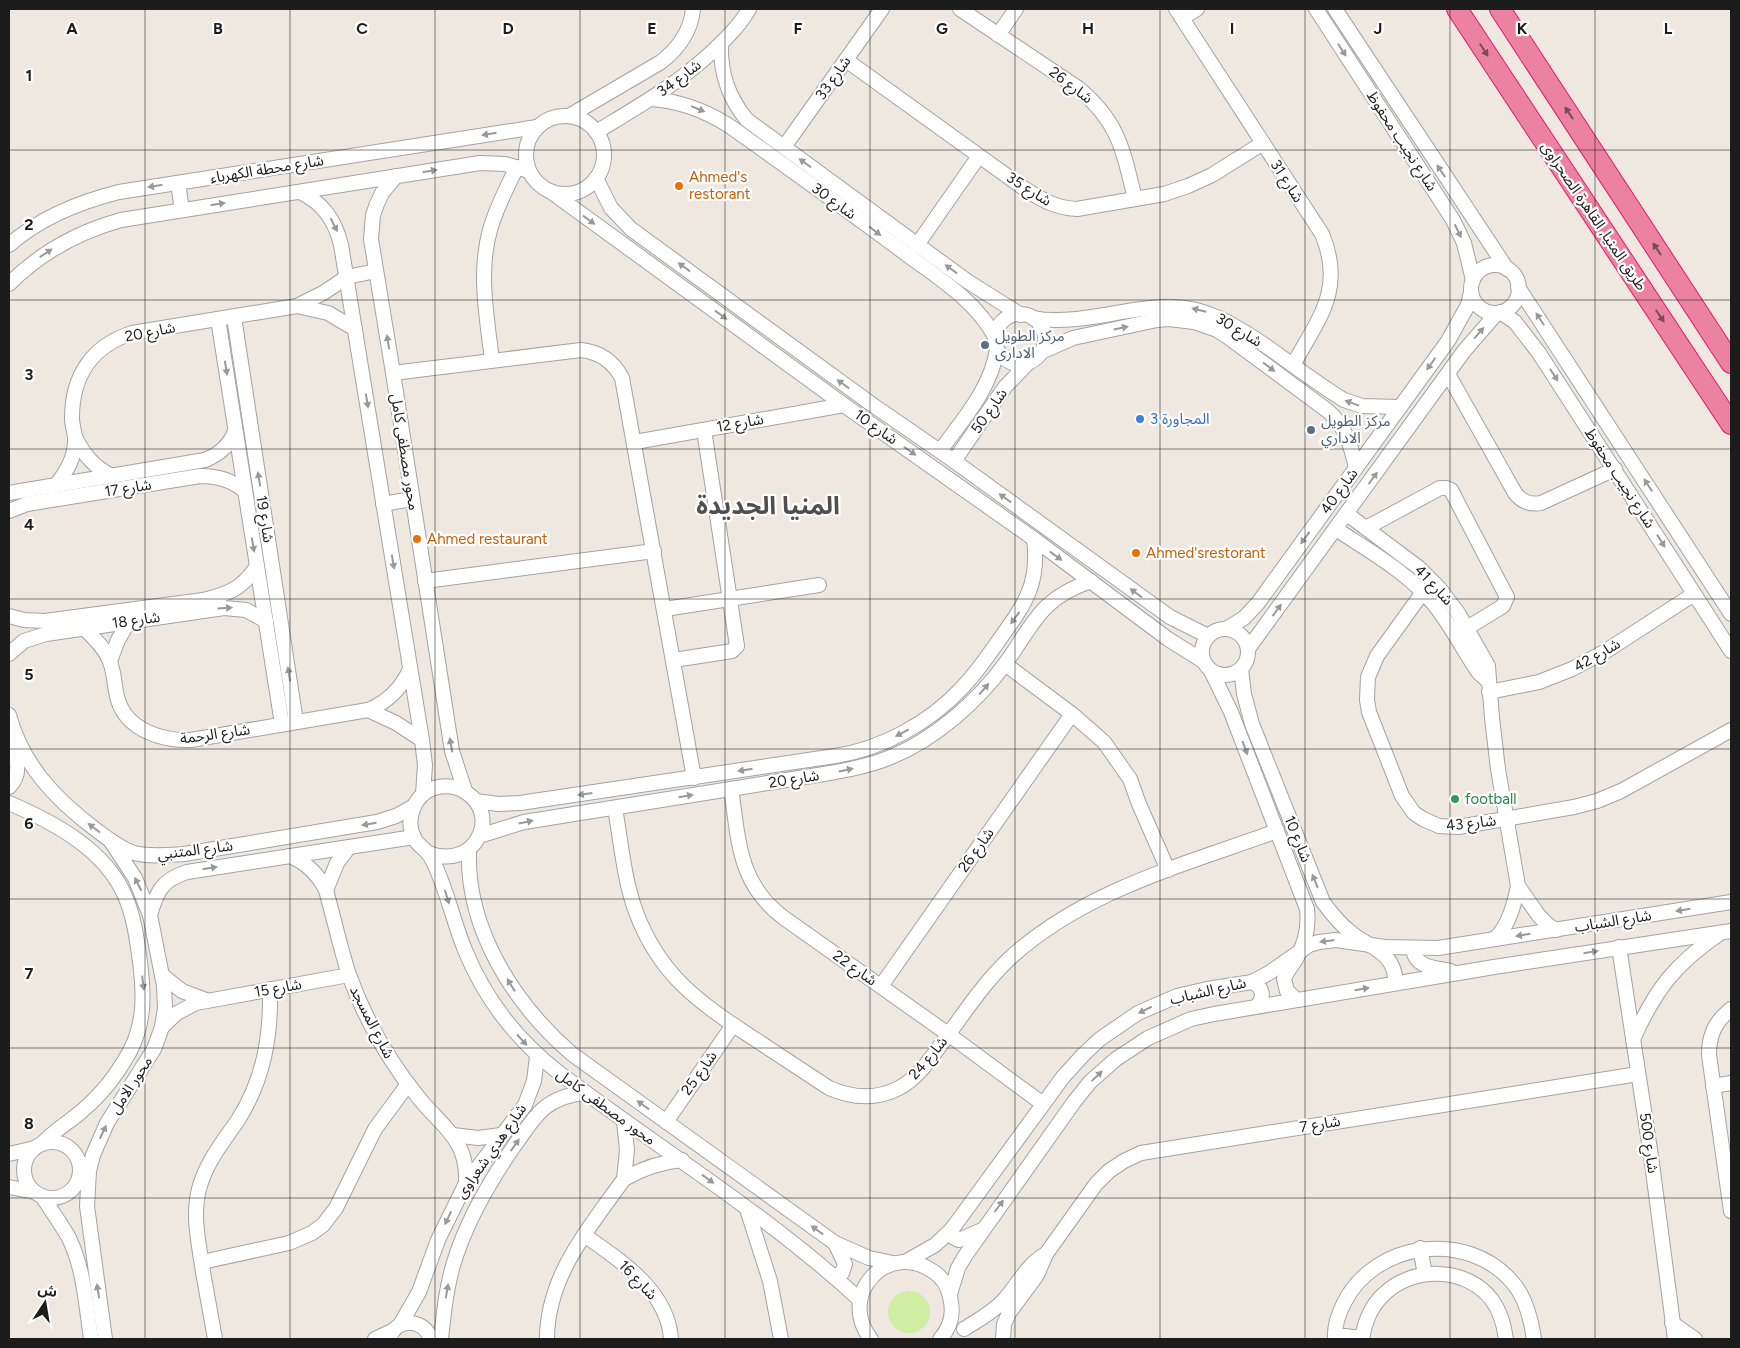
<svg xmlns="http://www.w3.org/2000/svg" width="1740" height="1348" viewBox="0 0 1740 1348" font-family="Figtree,'Noto Sans Arabic',sans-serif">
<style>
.grass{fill:#d0eda2}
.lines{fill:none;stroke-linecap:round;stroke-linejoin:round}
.minor-casing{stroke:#a3a3a3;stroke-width:16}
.highway-casing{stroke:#e21775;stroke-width:22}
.minor{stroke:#fff;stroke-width:14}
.highway{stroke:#ec82a2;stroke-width:20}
.oneway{fill:#999}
.oneway2{fill:#7a4a58}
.grid{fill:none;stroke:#1c1c1c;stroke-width:1;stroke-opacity:0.55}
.food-dot{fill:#e8710a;stroke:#fff;stroke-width:2}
.service-dot{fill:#5c6f8a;stroke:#fff;stroke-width:2}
.shop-dot{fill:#3f7fe0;stroke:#fff;stroke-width:2}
.leisure-dot{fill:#2e9e5b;stroke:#fff;stroke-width:2}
.labels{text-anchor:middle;stroke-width:4.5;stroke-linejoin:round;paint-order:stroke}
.street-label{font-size:15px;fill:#1c1c1c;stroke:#fff}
.food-label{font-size:15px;fill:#c56008;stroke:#fff;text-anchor:start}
.service-label{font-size:15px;fill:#4e5e75;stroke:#fff;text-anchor:start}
.shop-label{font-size:15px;fill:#366cbe;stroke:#fff;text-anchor:start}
.leisure-label{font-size:15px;fill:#27864d;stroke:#fff;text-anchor:start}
.town-label{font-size:25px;font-weight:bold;fill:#4f4f4f;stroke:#fff}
.grid-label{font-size:16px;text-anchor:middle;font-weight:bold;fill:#1c1c1c;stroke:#fff;stroke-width:4.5;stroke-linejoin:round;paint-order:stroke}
</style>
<rect width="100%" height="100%" fill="#eee8e0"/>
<!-- grass -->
<circle class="grass" cx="909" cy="1312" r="21"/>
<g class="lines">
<!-- minor casing -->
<g class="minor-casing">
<g id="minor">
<path d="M960,9L1078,88C1119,122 1123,150 1135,199"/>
<path d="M1176,9L1322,234C1345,289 1319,318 1293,365"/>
<path d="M1316,9L1453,220L1464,243L1473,280"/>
<path d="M1335,9L1507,269"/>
<path d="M1182,18L1197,9"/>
<path d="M998,35L1016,9"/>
<path d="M721,43C720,73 728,97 747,120L967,281L1021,315"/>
<path d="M846,60L1025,189C1042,200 1056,208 1077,209L1164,194L1188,186L1212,175L1263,143"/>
<path d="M651,99C679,101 704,110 728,125C786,166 844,208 901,250C935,276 975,299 995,337"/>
<path d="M569,116L661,62C679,48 691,31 693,9"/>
<circle cx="565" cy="155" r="39"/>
<path d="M596,132C639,106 678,84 714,50C727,38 741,24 749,9"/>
<path d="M784,147L882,9"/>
<path d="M396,176L382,193L377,204L373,215L371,239L393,373L452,751L465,791"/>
<path d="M596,178L611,208L631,229L870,403L954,461L1170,617L1208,636"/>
<path d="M178,183L182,210"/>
<path d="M550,191L844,405L1034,539L1168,639L1203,661"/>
<path d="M300,192C323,203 335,220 341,245L422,740L425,765L423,794"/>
<path d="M9,245C41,217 79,202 119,192L537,127"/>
<path d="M917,245L979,156"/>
<circle cx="1495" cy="289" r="24"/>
<path d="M9,284C41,252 78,232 121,220L480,163L505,164L529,171"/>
<path d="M1518,287L1731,614"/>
<path d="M297,306L328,313L355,329"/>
<path d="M1500,312L1515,322L1539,353L1731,651"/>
<circle cx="1020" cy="339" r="25"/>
<path d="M234,317L296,722"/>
<path d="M1033,318C1073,326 1121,309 1161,307C1204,304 1235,325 1269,348C1294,366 1318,384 1344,400L1362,406L1400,407"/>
<path d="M218,319L282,724"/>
<path d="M1041,352L1073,338L1157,320L1169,319L1194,322L1217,330L1228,337L1328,411C1346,427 1351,446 1356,468"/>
<path d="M492,360C487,318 478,272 490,230C496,208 507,187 517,167"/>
<path d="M393,373L581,350C600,352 613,361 622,378L694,778"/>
<path d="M1448,374L1515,493C1522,502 1530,505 1541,503L1615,469"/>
<path d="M75,437C84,455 94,467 112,476"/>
<path d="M635,442L844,405"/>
<path d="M940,451C963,419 991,389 997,349"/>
<path d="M954,461L1005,387L1028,363"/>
<path d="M55,486C67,472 76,455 75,437C74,430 72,424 72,418C72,376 92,346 132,333L297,306L323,293L347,277L376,271"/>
<path d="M9,493L205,460C220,454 230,445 235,431"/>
<path d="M383,504L412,499"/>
<path d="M9,511L27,504L200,476C218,476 231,480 245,491"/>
<path d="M1347,514L1418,567L1440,589L1458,613L1488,666L1492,718L1498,769L1518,886L1539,916L1548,925L1556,930"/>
<path d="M1366,528L1440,488H1446L1451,490L1507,597L1503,606L1467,628"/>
<path d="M1336,529C1369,551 1407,572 1433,603C1451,625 1463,650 1479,673L1488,681"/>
<path d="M425,581L654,551"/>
<path d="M1423,592L1377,656L1368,677L1367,700L1369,712L1402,796L1414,813L1423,819L1439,826L1458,827L1574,807L1597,801L1621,791L1731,730"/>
<path d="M665,609L819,585"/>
<path d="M9,616L24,620L45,621L203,600C228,594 242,589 257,566"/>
<path d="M84,628C93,637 106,649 110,662C115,674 114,688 118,700C127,730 162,741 191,740L368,710C388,702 401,689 410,669"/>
<circle cx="1225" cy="652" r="23"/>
<path d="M1226,629L1244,618L1258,603L1448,341L1468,305L1471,292"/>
<path d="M1248,649L1464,351L1497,313"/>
<path d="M9,654L24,641L46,634L224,608L246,610L266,621"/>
<path d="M674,660L732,651L737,646L704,430"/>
<path d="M110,661L118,640L129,621"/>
<path d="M1005,664L1072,714L1104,742L1130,779L1139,804L1168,870"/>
<path d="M1241,669L1244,694L1252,724L1323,902C1331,913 1339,923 1349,931C1370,949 1394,950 1396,983"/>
<path d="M1211,671L1231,712L1307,909C1309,927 1306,943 1296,959C1292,966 1286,972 1284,979L1287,991L1297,1000"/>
<path d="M1489,692L1539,682L1572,669L1606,651L1694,594"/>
<path d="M368,710L396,723L422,740"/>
<path d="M9,715C22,764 55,799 95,829C107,838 119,848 134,853C150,857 168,855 184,854L377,822L396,816L414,806"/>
<path d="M9,746C19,759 21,775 9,787"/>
<path d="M731,789C739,841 738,884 784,918L948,1034L1043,1104"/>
<path d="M476,801L498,804L520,803L835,756C882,749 929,723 962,688C975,674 986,659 997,643C1023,606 1040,587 1034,539"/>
<path d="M9,803C53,822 105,849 125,896C134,916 137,940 140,962C144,994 145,1022 130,1051C118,1073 102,1094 83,1110C70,1122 54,1130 42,1144"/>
<path d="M615,808C621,842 624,880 636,912C659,974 697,1001 750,1036C776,1053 803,1071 829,1088C852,1098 876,1100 899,1088C918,1078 930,1059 943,1042C964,1013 983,984 1009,959C1084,890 1184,865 1277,831"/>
<path d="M479,836L524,822L824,774C847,770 869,766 891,757C935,739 977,702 1005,664C1034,624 1039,599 1091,581"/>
<path d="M469,850C466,929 514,1004 572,1054L835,1243L869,1258L893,1263"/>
<path d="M428,853C475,871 501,816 467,793C457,786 445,785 434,788C414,795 405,819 414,838C417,844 422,847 427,852C432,858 436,867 439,875C449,899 455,926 465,950C485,999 517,1040 558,1072C658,1148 767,1214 860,1300"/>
<path d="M290,856C307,863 318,874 326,890C334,919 340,947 349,975C365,1019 389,1061 418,1097C443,1128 468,1139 466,1183"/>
<path d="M326,890L337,863L349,847"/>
<path d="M150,915C157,891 162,880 187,872L414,837"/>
<path d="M1495,939C1509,925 1514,905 1518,886"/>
<path d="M1619,947L1651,1156L1675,1339"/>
<path d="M1413,949C1415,968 1436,968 1451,971"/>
<path d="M162,975L182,991L206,1000"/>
<path d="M1252,982C1263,987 1265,997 1257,1006"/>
<path d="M881,986L1072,714"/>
<path d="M1731,1009C1715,1022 1709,1034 1709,1055L1731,1211"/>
<path d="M162,1027L177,1013L196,1003L349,975"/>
<path d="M1633,1039C1656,989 1674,965 1719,934"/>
<path d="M1713,1086L1731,1083"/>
<path d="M666,1122L733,1025"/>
<path d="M453,1135L478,1138L501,1135"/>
<circle cx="52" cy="1170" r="28"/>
<path d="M9,1154L35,1148"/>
<path d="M624,1179L627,1150L624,1121"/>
<path d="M9,1187L35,1192"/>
<path d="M42,1196C51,1210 61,1224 69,1238C84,1269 86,1305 91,1339"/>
<path d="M747,1209L770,1281L781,1339"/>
<path d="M952,1229L953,1237L959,1240L982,1230"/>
<path d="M584,1235C620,1260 668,1291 671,1339"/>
<path d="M1420,1248L1425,1274"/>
<path d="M202,1262L289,1243L312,1233L323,1225L336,1208L375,1129L408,1084"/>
<path d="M905,1262L935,1245L952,1229L1063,1077L1084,1054L1100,1039L1138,1013L1177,996L1207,989L1252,982L1269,973L1309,945L1319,942L1336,940L1385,947L1438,948L1731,902"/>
<path d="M834,1276L842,1273L845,1264L835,1243"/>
<path d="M950,1294L958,1268L965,1256L1074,1102L1090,1082L1116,1059L1148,1038L1191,1019L1214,1014L1494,967L1731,931"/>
<path d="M1672,1323L1695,1339"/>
<path d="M400,1325L419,1292L438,1240L466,1183L525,1105L534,1081L537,1056"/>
<path d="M964,1329C978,1320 992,1313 1003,1301C1018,1285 1026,1265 1046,1254"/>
<path d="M1335,1335L1362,1338"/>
<path d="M105,1339L87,1206L89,1171L93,1155L107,1123L154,1049L162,1027L165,1008L164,986L150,915L135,878L110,840"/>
<path d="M215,1339C211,1317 207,1294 203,1272C199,1244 192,1217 199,1189C206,1162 223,1142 238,1120C264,1079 271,1036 270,989"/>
<path d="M375,1339L394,1330"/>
<path d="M389,1339C396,1317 424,1318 431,1339"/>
<path d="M441,1339C444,1310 447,1281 457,1253C471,1213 493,1176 517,1142C525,1131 533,1118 543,1109C556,1098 570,1094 586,1093"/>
<path d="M547,1339C547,1276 589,1228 624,1179C643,1168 661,1162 682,1160"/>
<path d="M871,1339C836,1295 888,1239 934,1272C942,1277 948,1287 950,1297C954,1312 951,1327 940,1339"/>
<path d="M1003,1339L1004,1324L1009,1313L1037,1275L1046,1254L1096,1184L1109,1171L1124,1161L1141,1153L1638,1074"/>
<path d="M1335,1339C1334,1327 1339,1313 1344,1303C1375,1241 1468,1229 1513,1283C1526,1298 1531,1319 1534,1339"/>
<path d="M1362,1339C1364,1324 1371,1306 1383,1295C1412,1266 1466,1266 1492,1300C1501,1312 1504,1325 1506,1339"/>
</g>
</g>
<!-- highway casing -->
<g class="highway-casing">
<g id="highway">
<path d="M1457,9L1731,424"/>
<path d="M1500,9L1731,363"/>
</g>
</g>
<!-- minor -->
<use href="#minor" class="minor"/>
<!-- highway -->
<use href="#highway" class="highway"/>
</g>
<!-- one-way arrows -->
<defs><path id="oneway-solid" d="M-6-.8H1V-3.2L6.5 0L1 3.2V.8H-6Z" transform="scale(1.25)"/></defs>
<g class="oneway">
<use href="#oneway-solid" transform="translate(1342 50) rotate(57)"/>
<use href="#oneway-solid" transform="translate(698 109) rotate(22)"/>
<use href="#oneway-solid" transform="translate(489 134) rotate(171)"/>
<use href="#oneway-solid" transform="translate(805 163) rotate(-144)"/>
<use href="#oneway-solid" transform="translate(430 171) rotate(-9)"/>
<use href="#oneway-solid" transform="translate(1441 171) rotate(-124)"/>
<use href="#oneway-solid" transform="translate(155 186) rotate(171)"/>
<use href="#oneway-solid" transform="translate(218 204) rotate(-9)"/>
<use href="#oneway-solid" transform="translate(589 220) rotate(36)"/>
<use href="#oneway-solid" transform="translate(334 225) rotate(63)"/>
<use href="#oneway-solid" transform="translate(875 231) rotate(37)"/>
<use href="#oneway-solid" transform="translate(1458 231) rotate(64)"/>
<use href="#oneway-solid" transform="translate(46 253) rotate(-34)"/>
<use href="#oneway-solid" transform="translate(684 267) rotate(-144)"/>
<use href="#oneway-solid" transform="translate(951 269) rotate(-144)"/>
<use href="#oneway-solid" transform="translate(1199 310) rotate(-166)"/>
<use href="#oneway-solid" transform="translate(721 315) rotate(36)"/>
<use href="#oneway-solid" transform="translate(1540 319) rotate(-123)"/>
<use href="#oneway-solid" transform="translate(1121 328) rotate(-12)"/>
<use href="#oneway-solid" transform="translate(1479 333) rotate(-49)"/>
<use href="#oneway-solid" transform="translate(388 342) rotate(-100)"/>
<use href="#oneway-solid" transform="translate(1431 364) rotate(126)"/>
<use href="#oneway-solid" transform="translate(1269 367) rotate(37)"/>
<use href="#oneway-solid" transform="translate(226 368) rotate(81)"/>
<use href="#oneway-solid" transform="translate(1554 375) rotate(57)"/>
<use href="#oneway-solid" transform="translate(843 384) rotate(-144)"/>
<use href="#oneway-solid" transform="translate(367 401) rotate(81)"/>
<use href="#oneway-solid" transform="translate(1352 403) rotate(-160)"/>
<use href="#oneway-solid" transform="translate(910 451) rotate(35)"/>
<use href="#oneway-solid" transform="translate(1373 478) rotate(-54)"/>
<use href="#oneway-solid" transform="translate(259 479) rotate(-99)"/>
<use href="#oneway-solid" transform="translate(1648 485) rotate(-123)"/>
<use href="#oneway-solid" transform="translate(1005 498) rotate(-144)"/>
<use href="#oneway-solid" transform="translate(1305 538) rotate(126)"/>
<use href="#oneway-solid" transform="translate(1661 541) rotate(58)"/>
<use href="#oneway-solid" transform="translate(253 545) rotate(81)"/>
<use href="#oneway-solid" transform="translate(1056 556) rotate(36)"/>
<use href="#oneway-solid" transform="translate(393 562) rotate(81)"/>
<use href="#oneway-solid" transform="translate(1136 593) rotate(-144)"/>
<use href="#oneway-solid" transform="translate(225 608) rotate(-4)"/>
<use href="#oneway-solid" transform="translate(1277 610) rotate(-54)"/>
<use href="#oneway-solid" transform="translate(1015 618) rotate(126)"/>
<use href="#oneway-solid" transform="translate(289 674) rotate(-99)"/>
<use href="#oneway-solid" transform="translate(984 689) rotate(-49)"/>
<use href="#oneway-solid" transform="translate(902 733) rotate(152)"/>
<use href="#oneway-solid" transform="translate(451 745) rotate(-100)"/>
<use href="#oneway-solid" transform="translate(1245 748) rotate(69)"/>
<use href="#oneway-solid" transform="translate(745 770) rotate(171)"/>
<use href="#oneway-solid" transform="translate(846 770) rotate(-12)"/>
<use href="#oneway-solid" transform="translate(585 794) rotate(172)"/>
<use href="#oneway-solid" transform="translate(686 796) rotate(-9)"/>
<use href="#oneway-solid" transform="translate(526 822) rotate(-12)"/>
<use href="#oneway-solid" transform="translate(369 824) rotate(171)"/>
<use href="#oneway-solid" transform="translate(94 828) rotate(-143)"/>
<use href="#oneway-solid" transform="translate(210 868) rotate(-9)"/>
<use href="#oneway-solid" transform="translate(1315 881) rotate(-112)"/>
<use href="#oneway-solid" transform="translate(138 884) rotate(-117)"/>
<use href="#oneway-solid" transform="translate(447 897) rotate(73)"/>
<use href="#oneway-solid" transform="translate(1683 910) rotate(171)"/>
<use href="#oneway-solid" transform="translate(1523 935) rotate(171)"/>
<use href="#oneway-solid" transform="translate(1327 941) rotate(173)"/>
<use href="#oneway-solid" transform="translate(1591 952) rotate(-9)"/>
<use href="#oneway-solid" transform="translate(143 983) rotate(83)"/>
<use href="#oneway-solid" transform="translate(511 985) rotate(-122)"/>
<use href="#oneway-solid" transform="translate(1362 989) rotate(-10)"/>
<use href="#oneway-solid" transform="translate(1145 1010) rotate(154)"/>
<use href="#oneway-solid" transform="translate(522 1040) rotate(48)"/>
<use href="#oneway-solid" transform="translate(1097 1076) rotate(-43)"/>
<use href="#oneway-solid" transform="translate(643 1105) rotate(-144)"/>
<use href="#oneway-solid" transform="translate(103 1132) rotate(-65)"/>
<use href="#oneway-solid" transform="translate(515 1145) rotate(-55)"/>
<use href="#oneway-solid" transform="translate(708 1179) rotate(36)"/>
<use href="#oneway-solid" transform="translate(999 1206) rotate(-53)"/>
<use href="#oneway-solid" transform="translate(448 1218) rotate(115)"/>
<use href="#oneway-solid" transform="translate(817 1230) rotate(-144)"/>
<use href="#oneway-solid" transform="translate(98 1291) rotate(-99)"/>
<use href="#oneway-solid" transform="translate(447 1291) rotate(-80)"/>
</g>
<g class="oneway2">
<use href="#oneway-solid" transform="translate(1484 50) rotate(57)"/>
<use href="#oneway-solid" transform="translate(1569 113) rotate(-123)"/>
<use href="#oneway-solid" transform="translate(1657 249) rotate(-123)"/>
<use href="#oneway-solid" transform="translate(1660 316) rotate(56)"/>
</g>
<!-- grid -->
<path class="grid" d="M145,9V1339M290,9V1339M435,9V1339M580,9V1339M725,9V1339M870,9V1339M1015,9V1339M1160,9V1339M1305,9V1339M1450,9V1339M1595,9V1339M9,150H1731M9,300H1731M9,449H1731M9,599H1731M9,749H1731M9,899H1731M9,1048H1731M9,1198H1731"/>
<!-- markers -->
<g class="food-dot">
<circle cx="679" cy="186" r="5"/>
<circle cx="417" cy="539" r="5"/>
<circle cx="1136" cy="553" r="5"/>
</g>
<g class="service-dot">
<circle cx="985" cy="345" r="5"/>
<circle cx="1311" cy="430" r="5"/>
</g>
<circle class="shop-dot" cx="1140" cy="419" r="5"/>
<circle class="leisure-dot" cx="1455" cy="799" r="5"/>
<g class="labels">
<!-- street labels -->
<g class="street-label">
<text transform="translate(679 78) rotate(-37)" y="5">شارع 34</text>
<text transform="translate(833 78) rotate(-55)" y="5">شارع 33</text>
<text transform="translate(1071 85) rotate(37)" y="5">شارع 26</text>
<text transform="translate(1402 141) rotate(57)" y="5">شارع نجيب محفوظ</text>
<text transform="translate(267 169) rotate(-9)" y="5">شارع محطة الكهرباء</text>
<text transform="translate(1287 181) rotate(57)" y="5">شارع 31</text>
<text transform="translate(1029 189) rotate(32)" y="5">شارع 35</text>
<text transform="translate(834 201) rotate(36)" y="5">شارع 30</text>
<text transform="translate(1594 216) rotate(56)" y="5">طريق المنيا, القاهرة الصحراوى</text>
<text transform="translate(1239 330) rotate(31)" y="5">شارع 30</text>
<text transform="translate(150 332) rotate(-11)" y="5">شارع 20</text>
<text transform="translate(989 411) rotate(-55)" y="5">شارع 50</text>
<text transform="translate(740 423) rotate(-10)" y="5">شارع 12</text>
<text transform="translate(876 427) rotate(35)" y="5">شارع 10</text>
<text transform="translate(405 452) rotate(81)" y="5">محور مصطفى كامل</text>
<text transform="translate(1620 478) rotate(57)" y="5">شارع نجيب محفوظ</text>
<text transform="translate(128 488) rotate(-9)" y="5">شارع 17</text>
<text transform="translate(1339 491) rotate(-54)" y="5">شارع 40</text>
<text transform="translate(265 519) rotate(81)" y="5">شارع 19</text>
<text transform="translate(1434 585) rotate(47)" y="5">شارع 41</text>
<text transform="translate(136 620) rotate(-8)" y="5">شارع 18</text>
<text transform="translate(1597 655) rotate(-30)" y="5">شارع 42</text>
<text transform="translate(215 734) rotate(-8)" y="5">شارع الرحمة</text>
<text transform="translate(794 779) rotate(-9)" y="5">شارع 20</text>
<text transform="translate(1471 823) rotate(-6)" y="5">شارع 43</text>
<text transform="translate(1298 839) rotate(68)" y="5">شارع 10</text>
<text transform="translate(195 850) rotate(-7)" y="5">شارع المتنبي</text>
<text transform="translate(976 850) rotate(-55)" y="5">شارع 26</text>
<text transform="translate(1613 921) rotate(-9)" y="5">شارع الشباب</text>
<text transform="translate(855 968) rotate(35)" y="5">شارع 22</text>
<text transform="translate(278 988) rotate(-10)" y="5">شارع 15</text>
<text transform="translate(1208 991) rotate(-13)" y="5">شارع الشباب</text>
<text transform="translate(372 1022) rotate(63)" y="5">شارع المسجد</text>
<text transform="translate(928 1058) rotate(-50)" y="5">شارع 24</text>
<text transform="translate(699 1073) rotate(-55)" y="5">شارع 25</text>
<text transform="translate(131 1085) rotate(-57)" y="5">محور الامل</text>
<text transform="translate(606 1107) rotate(36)" y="5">محور مصطفى كامل</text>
<text transform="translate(1320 1124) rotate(-9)" y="5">شارع 7</text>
<text transform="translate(1649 1143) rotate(82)" y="5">شارع 500</text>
<text transform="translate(491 1151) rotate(-55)" y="5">شارع هدي شعراوى</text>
<text transform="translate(638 1280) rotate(46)" y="5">شارع 16</text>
</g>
<!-- food labels -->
<g class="food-label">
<text x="689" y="182">Ahmed's<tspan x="689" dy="17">restorant</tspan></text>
<text x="427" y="544">Ahmed restaurant</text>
<text x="1146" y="558">Ahmed'srestorant</text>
</g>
<!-- service labels -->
<g class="service-label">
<text x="995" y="341">مركز الطويل<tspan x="995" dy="17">الادارى</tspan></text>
<text x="1321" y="426">مركز الطويل<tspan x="1321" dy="17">الاداري</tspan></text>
</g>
<!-- shop labels -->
<g class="shop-label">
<text x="1150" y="424">المجاورة 3</text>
</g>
<!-- leisure labels -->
<g class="leisure-label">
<text x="1465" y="804">football</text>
</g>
<!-- town labels -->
<g class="town-label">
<text x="768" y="514">المنيا الجديدة</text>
</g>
</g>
<g class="grid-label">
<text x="72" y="34">A</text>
<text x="218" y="34">B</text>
<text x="362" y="34">C</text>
<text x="508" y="34">D</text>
<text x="652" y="34">E</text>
<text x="798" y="34">F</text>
<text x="942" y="34">G</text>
<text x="1088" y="34">H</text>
<text x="1232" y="34">I</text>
<text x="1378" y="34">J</text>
<text x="1522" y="34">K</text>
<text x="1668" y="34">L</text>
<text x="29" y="81">1</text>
<text x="29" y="230">2</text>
<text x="29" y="380">3</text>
<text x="29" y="530">4</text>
<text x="29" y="680">5</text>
<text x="29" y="829">6</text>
<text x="29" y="979">7</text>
<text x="29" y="1129">8</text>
</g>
<!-- border -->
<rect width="1740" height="1348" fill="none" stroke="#1c1c1c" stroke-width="20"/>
<!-- north arrow -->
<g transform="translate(45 1303) rotate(12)" stroke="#ffffff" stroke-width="4" paint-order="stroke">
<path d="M0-4L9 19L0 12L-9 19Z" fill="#1c1c1c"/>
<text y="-8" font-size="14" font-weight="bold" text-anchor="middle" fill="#1c1c1c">ش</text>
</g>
</svg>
